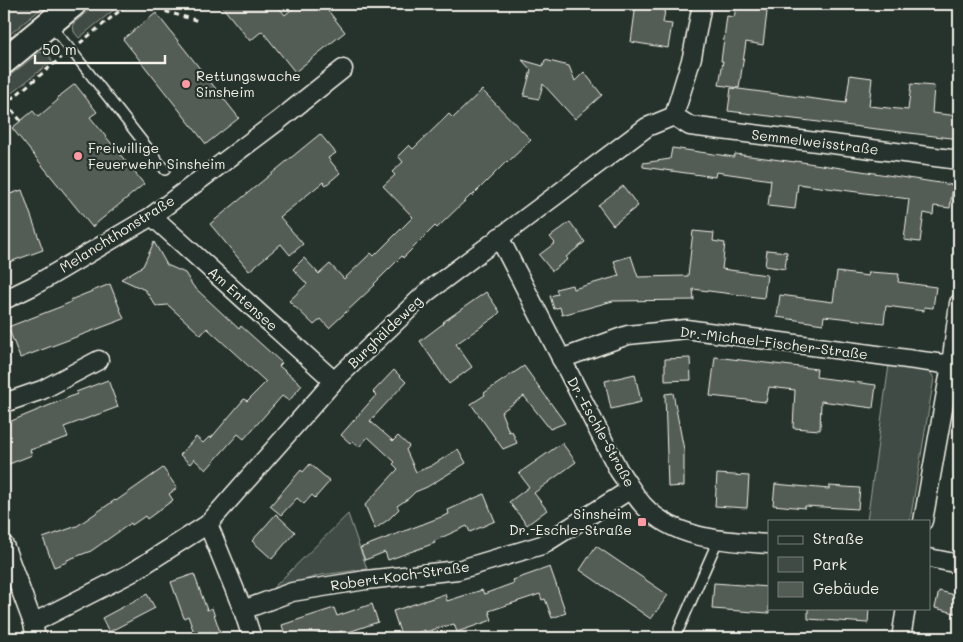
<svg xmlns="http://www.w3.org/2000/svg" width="963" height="642" viewBox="0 0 963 642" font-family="Mali,sans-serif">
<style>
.green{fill:#414b45;stroke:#9a9e96}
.building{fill:#525c55;stroke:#f4f1e8}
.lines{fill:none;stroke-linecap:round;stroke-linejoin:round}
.lane-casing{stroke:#f4f1e8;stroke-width:12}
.street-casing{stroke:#f4f1e8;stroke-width:21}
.secondary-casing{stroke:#f4f1e8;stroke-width:29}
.path{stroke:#f4f1e8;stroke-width:3;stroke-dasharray:5 4;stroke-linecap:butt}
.lane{stroke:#26332d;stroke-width:9}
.street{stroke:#26332d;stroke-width:18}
.secondary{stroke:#26332d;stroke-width:25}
.poi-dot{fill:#ff9aa2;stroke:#26332d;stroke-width:2}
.labels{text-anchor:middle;stroke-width:4.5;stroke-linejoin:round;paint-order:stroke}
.poi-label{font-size:14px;fill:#f4f1e8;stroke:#26332d;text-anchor:start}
.street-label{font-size:14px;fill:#f4f1e8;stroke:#26332d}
</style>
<rect width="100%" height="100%" fill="#26332d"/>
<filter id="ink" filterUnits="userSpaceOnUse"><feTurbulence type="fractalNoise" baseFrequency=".02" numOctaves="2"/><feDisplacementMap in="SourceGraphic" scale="10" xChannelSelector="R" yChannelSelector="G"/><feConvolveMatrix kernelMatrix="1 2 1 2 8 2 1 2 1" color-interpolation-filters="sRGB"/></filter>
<g filter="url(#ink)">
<!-- green -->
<g class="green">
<path d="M4,4H47L4,39Z"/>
<path d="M96,4H121L79,38L74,32L73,24Z"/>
<path d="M40,52L49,55L52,61L4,99V80Z"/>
<path d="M889,365L929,370L934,378L910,521H867Z"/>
<path d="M348,514L367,569L321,575L271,590Z"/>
</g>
<!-- building -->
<g class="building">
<path d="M220,4H276L285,15L298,4H323L345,32L295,72L262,31L250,41Z"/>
<path d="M636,4H666L663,23L672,24L668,48L631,42Z"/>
<path d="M737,4H768L763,45L746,42L739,88L719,85L723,61H721L727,16L734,17Z"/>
<path d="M156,13L239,118L206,144L123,39Z"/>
<path d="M522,60L543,66L545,60L569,66L575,81L584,72L602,95L575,119L543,84L539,99L524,96L531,70Z"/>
<path d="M850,75L872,78L869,106L908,110L911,84L934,86L932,113L959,116V139L728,111L731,88L846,103Z"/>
<path d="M75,84L97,112L90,117L144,184L92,227L12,128L33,111L38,117L58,100L57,98Z"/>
<path d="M482,90L531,140L507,163L506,162L472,196L471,195L437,228L435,226L403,258L402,256L374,284L375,285L329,328L321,319L314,325L289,301L307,284L293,269L304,258L319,274L330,264L344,279L371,253L374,256L413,217L383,186L395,175L392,172L403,162L398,156L409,145L413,149L449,114L453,118Z"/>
<path d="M320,134L336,153L328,158L340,173L326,185L323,182L280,217L303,244L290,255L281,244L249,271L210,224Z"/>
<path d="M672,148L734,157L735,154L795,162V161L953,185L950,208L934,206L933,215L924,213L920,242L904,240L909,199L798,184L795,209L768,206L771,180L716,172L715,177L643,167V163L670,159Z"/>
<path d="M623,186L638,206L613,225L598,205Z"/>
<path d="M22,190L43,250L4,264V196Z"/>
<path d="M570,222L585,242L566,257L568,259L552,271L539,255L555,243L550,237Z"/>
<path d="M693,231L714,233L713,241L725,243L722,269L767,275L764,298L693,289L694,300L613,301L562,315L560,307L554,309L550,296L558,294L556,289L572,285L573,289L619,276L614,261L631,256L638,277L688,276Z"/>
<path d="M154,242L167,265L185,273L193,286L239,329L241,326L282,363L279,366L302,385L289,401L282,396L244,439L238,434L206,470L194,459L190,464L180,455L196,437L203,443L209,437L211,438L244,399L247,401L266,382L207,328L201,335L168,305L156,306L145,290L121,279L143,266Z"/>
<path d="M767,250L787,252L785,269L765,266Z"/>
<path d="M837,272L868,276L869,272L899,274L898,282L936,287L933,308L924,307V311L886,306L884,323L824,316L823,324L777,317L780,295L833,302Z"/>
<path d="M110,284L124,319L20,358L8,327L60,307L71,302L70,300Z"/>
<path d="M486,292L500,312L495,317L456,344L472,367L449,384L420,341L444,323L443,322Z"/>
<path d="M715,357L817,369L816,377L876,385L873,408L821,401L820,430L793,428L795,390L769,387L766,402L710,396Z"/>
<path d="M690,358L691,380L665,381V359Z"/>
<path d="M524,366L565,423L550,429L524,396L501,412L509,432L512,431L517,443L503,449L471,404L485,395L484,393Z"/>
<path d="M394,370L406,382L370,421L393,441L398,436L409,446L406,450L416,472L431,466L458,449L466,463L427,487L415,492L409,498L397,506L399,509L389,519L375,529L365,505L398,469L393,464L395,462L368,437L359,447L352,441L350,443L341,435L376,395L373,392Z"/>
<path d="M635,374L641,402L611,409L605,381Z"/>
<path d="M108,380L118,407L64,427L68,437L30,450L32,455L4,466V424L77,394L76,392Z"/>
<path d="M673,393L684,450V486L668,487L665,394Z"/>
<path d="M562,443L576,462L534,493L547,510L527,525L509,502L529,487L519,473Z"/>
<path d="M310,464L330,481L315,498L312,495L304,504L297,498L281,515L270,506L301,470L303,472Z"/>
<path d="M163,468L177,488L169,494L173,500L147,519L145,516L132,525L131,523L91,551L67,560V562L54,567L43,538L77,526L115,500L116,501Z"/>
<path d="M717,474L749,476L747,508L715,506Z"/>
<path d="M775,484L829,489V486L860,488L858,509L805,506V508L773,505Z"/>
<path d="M484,494L495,521L470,532L467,526L434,541L435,543L388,560L385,552L365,560L360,548L449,514L448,510Z"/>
<path d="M276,514L295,532L272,559L252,541Z"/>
<path d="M596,546L668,595L651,619L580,570Z"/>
<path d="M550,567L566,613L552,618L545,599L542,600L540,594L489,611L492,620L457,632L454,624L425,632V630L402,638L393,611L445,594L447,601L482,590L484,594L514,583L513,580Z"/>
<path d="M194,574L207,610L212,608L222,638H196L188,616L184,618L171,582Z"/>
<path d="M714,583L769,587V613L712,609Z"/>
<path d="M939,591L959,596V614L935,608Z"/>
<path d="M147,594L155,608L109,632L102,618Z"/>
<path d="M372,604L378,622L343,634L342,631L326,636L325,632L304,638H286L282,625L334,608L337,616Z"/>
<path d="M808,608H869L868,623L808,619Z"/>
</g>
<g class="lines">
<!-- lane casing -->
<g class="lane-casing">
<g id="lane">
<path d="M50,25L71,50L165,170"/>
<path d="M679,629L718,540"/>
</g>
</g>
<!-- street casing -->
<g class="street-casing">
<g id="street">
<path d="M674,116L690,126L959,160"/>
<path d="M152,216L334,381"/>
<path d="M499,237L619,471C627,482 634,495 643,505C675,540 726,541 769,544"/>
<path d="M4,300L33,286L152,216L278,121L343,69"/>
<path d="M561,359L628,335L686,329L959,366"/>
<path d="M4,403L42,390L99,360"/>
<path d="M923,521L951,365L959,303"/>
<path d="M208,524L243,610L252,638"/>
<path d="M4,545L33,623L36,638"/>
<path d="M929,558L959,564"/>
<path d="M243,610L292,592L366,580L458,570L542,545L631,489"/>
<path d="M33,623L131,573L208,524L334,381L427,292L647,127L674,116L692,57L702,4"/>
<path d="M901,638L906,608"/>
</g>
</g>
<!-- secondary casing -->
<g class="secondary-casing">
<path id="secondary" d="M4,61L73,4"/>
</g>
<!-- path -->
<g class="path">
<path d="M160,4L167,12L199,21"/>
<path d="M80,43L128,4"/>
<path d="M6,103L21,121"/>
<path d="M4,105L61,58"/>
<path d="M729,637L739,638"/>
<path d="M662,638L669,634"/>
</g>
<!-- lane -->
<use href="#lane" class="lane"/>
<!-- street -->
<use href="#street" class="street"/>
<!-- secondary -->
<use href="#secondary" class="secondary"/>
</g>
</g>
<!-- markers -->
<g class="poi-dot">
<circle cx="186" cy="84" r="5"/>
<circle cx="78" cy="156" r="5"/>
<rect x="637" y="517" width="10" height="10" rx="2.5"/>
</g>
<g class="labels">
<!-- poi labels -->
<g class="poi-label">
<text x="196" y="81">Rettungswache<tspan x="196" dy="16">Sinsheim</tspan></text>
<text x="88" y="153">Freiwillige<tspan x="88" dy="16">Feuerwehr Sinsheim</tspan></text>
<text x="632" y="519" text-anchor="end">Sinsheim<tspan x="632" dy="16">Dr.-Eschle-Straße</tspan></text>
</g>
<!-- street labels -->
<g class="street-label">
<text transform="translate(815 142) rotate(7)" y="5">Semmelweisstraße</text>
<text transform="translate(117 234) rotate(-32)" y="5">Melanchthonstraße</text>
<text transform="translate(243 299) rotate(42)" y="5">Am Entensee</text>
<text transform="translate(385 332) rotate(-44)" y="5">Burghäldeweg</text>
<text transform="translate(774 343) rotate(7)" y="5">Dr.-Michael-Fischer-Straße</text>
<text transform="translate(601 432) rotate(61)" y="5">Dr.-Eschle-Straße</text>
<text transform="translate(400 576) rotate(-8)" y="5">Robert-Koch-Straße</text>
</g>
</g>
<!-- margin -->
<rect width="963" height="642" fill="none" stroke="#26332d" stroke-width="20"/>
<rect x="10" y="10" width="943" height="622" fill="none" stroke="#f4f1e8" stroke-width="2" filter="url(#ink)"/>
<!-- legend -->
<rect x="768" y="520" width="162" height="90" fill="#26332d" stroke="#787f78"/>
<rect x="778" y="536" width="25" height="8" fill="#26332d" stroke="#787f78"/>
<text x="813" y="544" font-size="15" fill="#f4f1e8">Straße</text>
<rect x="778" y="557" width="25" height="15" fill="#414b45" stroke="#787f78"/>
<text x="813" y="570" font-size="15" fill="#f4f1e8">Park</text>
<rect x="778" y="582" width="25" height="15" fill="#525c55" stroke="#787f78"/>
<text x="813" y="594" font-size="15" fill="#f4f1e8">Gebäude</text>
<!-- scale -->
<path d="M35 55v8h130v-8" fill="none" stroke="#f4f1e8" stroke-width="2.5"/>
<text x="42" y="55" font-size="15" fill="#f4f1e8" stroke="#26332d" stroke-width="4" paint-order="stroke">50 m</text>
</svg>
